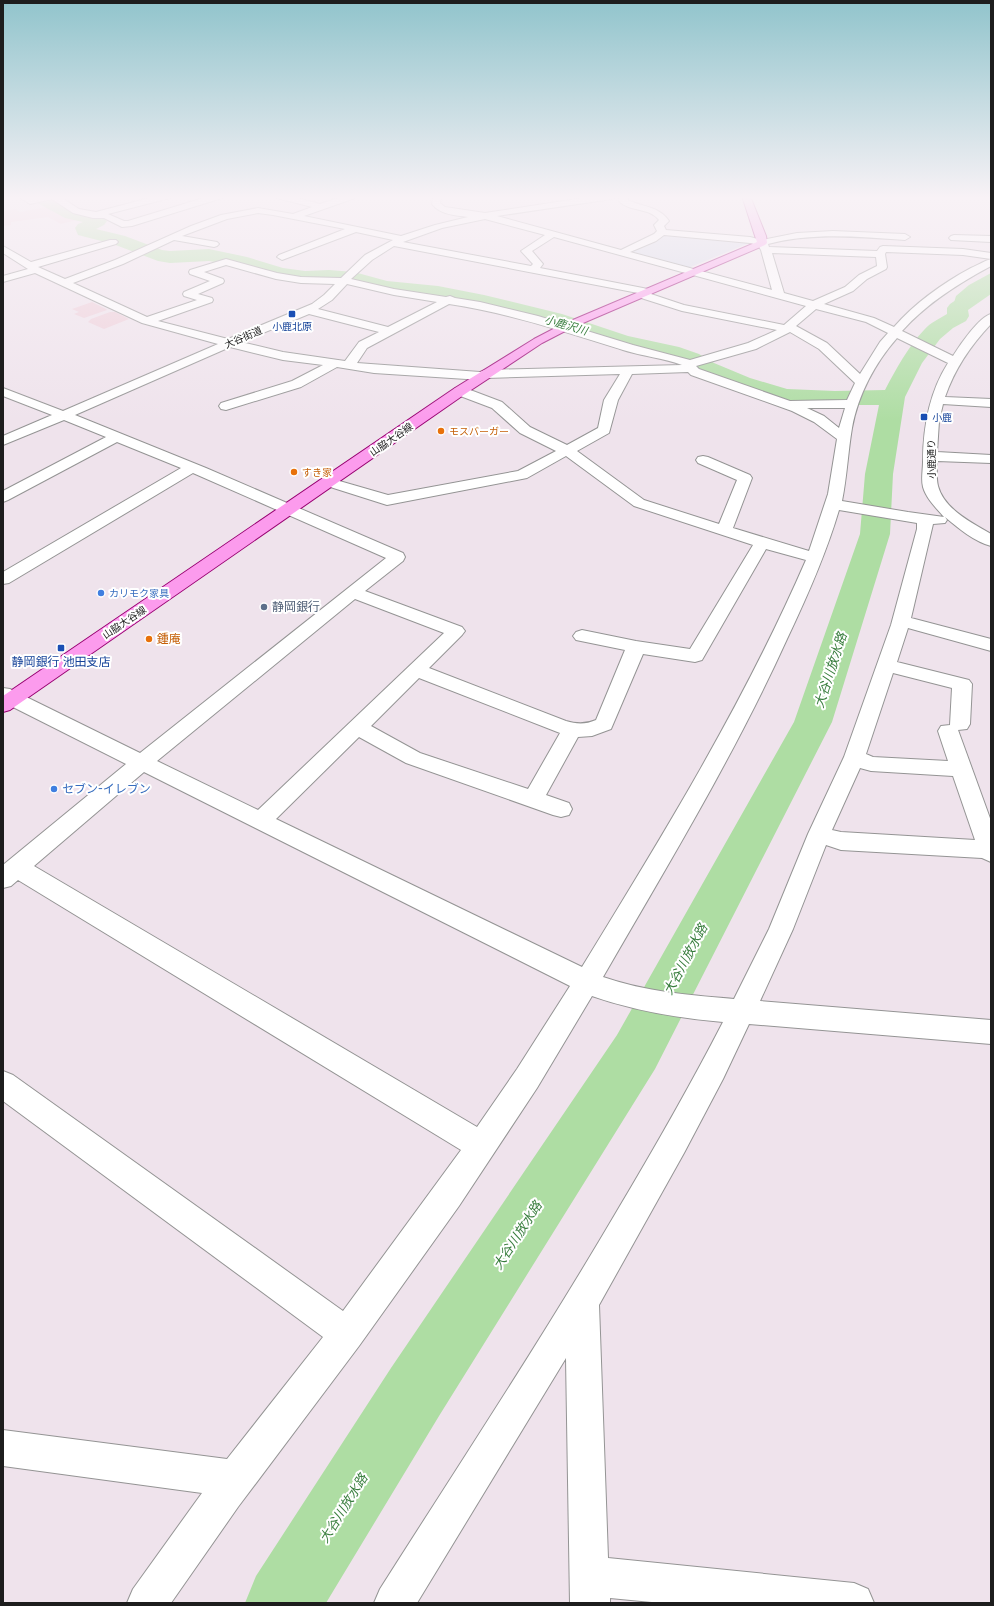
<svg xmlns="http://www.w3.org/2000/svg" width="994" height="1606" viewBox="0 0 994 1606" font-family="'Fira Sans','Noto Sans JP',sans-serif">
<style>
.industrial{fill:#d5d9e8}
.farmland{fill:#eeced9}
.water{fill:#aedda3}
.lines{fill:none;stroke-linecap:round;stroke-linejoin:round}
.river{fill:#aedda3;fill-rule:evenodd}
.minor-casing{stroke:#949494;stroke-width:2}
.major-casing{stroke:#970070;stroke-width:2}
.minor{fill:#fff;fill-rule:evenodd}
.major{fill:#fc9bed;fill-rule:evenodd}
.transit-dot{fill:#1a4fb4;stroke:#fff;stroke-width:1.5}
.food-dot{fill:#e8710a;stroke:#fff;stroke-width:1.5}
.shop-dot{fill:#3f7fe0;stroke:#fff;stroke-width:1.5}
.service-dot{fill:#5c6f8a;stroke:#fff;stroke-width:1.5}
.labels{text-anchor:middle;stroke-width:4;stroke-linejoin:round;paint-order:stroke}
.far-transit-label{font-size:10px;fill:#164399;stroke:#fff}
.far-street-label{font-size:10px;fill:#1d1d1d;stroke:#fff}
.far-food-label{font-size:10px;fill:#c56008;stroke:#fff;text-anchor:start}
.far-shop-label{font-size:10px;fill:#366cbe;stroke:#fff;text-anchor:start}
.far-water-label{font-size:11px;font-style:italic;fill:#397e3e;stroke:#fff}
.service-label{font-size:12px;fill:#4e5e75;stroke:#fff;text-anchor:start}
.food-label{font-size:12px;fill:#c56008;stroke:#fff;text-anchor:start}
.transit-label{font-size:12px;fill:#164399;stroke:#fff}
.shop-label{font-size:12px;fill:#366cbe;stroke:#fff;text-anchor:start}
.water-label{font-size:13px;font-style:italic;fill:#397e3e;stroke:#fff}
</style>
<rect width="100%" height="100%" fill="#efe3ec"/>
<!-- industrial -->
<path class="industrial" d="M663,234L749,243L688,268L629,252L661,239Z"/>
<!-- farmland -->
<g class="farmland">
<path d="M52,206L70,215L84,218L61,224L48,217L11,222V225L3,226V211L15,209L20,212Z"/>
<path d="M92,302L106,309L107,310L84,318L74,314L79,312L72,309Z"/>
<path d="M110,312H115L129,319L104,329L88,322L91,319Z"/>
</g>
<!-- water -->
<path class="water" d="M991,273V288L969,302L963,309L964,314L959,323L942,328L934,333L936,324C942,319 948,320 954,316L953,306L956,296L969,285Z"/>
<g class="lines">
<!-- river -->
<path class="river" d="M28,196H48L76,210L100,215L107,221L104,225L96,229L125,236L162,250L170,251L209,249L247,257L283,268L305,271L329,270L354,272L387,281L438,286L484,295L562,314L628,336L679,347L699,354L714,363L750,378L787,389L835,391L885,390C896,369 908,347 924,330C931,322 939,319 947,314V308L950,304L984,281L991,279V294L968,310L969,316L966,321L953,328L940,339L922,363L905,397L893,474L890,534L832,722L655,1069L439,1416L326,1603H245L256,1576L391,1368L617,1035L794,722L860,534L865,474L879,405H835L786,403L732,388L698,373L683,364L665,358L615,347L546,324L483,307L438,298L386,293L353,284L329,282L305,283L281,280L236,266L209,261L170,263L158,261L113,244L78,235L75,228L78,224L83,222L65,218L30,199Z"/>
<!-- minor casing -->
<g class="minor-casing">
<g id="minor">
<path d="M17,196H27L31,198L42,196H59L79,209L96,212L157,196H171L170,198L108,214L124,221H128L210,196H223L222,198L132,226L122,227L104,218H93L73,213L52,199L30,204Z"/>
<path d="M276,196H290L320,204L344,196H356L355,198L304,216L401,236L435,225L468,217C455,215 441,215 432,204L433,196H441L440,203L445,207L485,213L596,196H616L612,199L497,216L621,250L654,234L657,231L654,225L659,220C649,207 629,212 619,201L620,196H628V200C642,207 659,206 669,221L664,226L666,230L750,237L762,240L797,233L833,231L905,234L910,237L905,240C859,237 813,232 768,244L769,247L877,251L880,247L883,246L963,249L991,253V259L963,255L886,252L885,254L887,267L886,269L867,279L853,291L824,304L874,318L894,327C915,303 943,283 971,268C978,265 984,261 991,259V266C959,283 927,303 902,331L953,356C960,345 979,317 991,314V324C971,345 955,368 945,397L991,399V407L943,404L939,421L937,452L991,455V463L937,461C937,469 936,478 938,486C944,509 972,523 991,534V546C975,542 958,528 945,517L947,520L945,523L933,524L911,618L991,639V651L908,628L897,662L969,680L972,684L970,724L967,729L958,730L991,821V862L982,858L841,850L826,845L793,929L760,1001L991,1020V1044L749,1024L723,1079L684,1153L599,1305L608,1558L854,1583L868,1589L874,1603H662L610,1598V1603H570L566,1358L417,1603H374L380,1589C460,1463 542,1339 617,1211C654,1149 690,1086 723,1022C678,1018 635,1011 592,996L537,1088L459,1206L359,1346L238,1507L171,1603H127L133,1589L202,1493L3,1466V1430L227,1459L323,1337L3,1101V1071L13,1075L343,1311L461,1150L18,880L11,886L3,888V865L126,764L3,702V688L10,689L140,753L386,558L193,473L9,583L3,584V572L181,468L117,442L8,500L3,502V491L106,437L64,420L3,445V436L52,415L3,396V388L63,411L218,344L142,323L35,273L3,282V276L28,269L3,253V246L31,262L110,240H116L118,242L116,244L38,267L65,279L115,260L191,226L221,215L258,208L293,214L312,207L277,198ZM258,213L273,215L345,229L279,255L277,257L282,260L356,232L393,240L365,255L341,278L301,277L277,273L226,259L190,270L189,272L190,274L210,281L184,292L183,294L184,296L197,300L147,317L73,283L123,264L174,240L214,247L217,246L219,244L217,242L182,236L227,219ZM485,219L545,235L521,251L533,264L531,266L403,242L442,228ZM664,235L750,243L758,245L761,250L772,290L630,252L656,241ZM554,237L806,306L784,325L684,305L651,294L653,292L648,289L540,268L543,264L532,251ZM394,246L638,293L637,295L638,297L682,311L777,330L748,343L690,360L633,345L538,316L480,302L455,298L450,296L446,297L394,289L351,279L372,260ZM772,253L876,257L877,266L859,275L845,287L813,301L784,293ZM226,265L276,279L301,283L335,284L324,295L312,304L228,339L158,321L212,302L213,300L212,298L198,294L223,283L224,281L223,279L204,272ZM347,284L394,295L437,302L388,327L318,309L332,300ZM449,304C509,313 565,332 623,350C642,356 663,358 682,365L485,370L480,372L357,363L367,348ZM816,309L866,322L888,333L880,342L860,374L827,343L796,326ZM309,314L379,332L359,342L345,361L283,352L241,342ZM790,332L819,349L855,383L847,400L790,401L699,369L696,366L756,349ZM897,338L948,363C929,393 923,428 923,462C923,470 921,479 923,487C926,498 936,508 944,517L908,512L842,501C847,477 848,451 852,428C858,395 875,363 897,338ZM230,347L283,360L323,365L292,381L221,403L219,406L221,409L226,410L301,387L337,367L374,373L482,380L487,378L620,374L604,400L598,428L567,445L530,427L502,402L465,388H455L454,391L455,394L492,408L520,433L556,451L518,471L388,495L329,478L324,479L322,482L324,485L387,505L527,478L566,456L634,506L753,545L690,649L636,641L582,630L576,632L573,636L576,640L625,650L596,720C585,725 576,724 566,721L429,668L462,635L465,631L462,627L365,591L403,561L405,557L403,553L206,468L75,415ZM688,372L691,375L792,411L814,422L837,439L828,494L809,551L733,528L752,478L750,475L708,457L703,456L698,457L696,460L698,463L737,480L719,524L644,500L577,451L609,433L618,400L632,374ZM807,408H845L839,428L824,416ZM839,510L917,523V529L891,625L844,757L808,834L769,929L734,999C690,995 646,992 603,977C667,866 734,756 787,639C807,597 826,554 839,510ZM766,549L806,560C744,703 663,835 582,967L276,819L359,737L406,763L553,815L561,817L569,815L572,809L569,803L546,795L578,737L592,736L611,729L643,654L695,662L702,660ZM355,599L444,633L258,810L157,761ZM893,673L952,688L950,725L941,726L938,731L948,761L873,757L866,754ZM419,678L560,733L528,789L420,753L371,726ZM860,768L871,771L953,776L975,840L841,832L832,830ZM144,772L570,986L517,1069L477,1127L34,866Z"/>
<path d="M954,235L991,236V242L951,240L949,238L951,236Z"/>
</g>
</g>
<!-- major casing -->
<g class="major-casing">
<path id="major" d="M742,196H750L766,236L767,243L765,245L569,329L542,343L465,394L10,710L3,712V696L455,388L534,339L561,325L757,242Z"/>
</g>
<!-- minor -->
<use href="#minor" class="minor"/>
<!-- major -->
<use href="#major" class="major"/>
</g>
<!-- sky -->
<linearGradient id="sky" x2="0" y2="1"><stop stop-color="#91c4cc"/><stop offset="0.47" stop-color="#f8f2f6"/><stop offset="1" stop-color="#f8f2f6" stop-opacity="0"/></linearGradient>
<rect width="994" height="421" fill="url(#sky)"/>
<!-- markers -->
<g class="transit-dot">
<rect x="288" y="310" width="8" height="8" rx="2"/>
<rect x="920" y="413" width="8" height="8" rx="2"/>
<rect x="57" y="644" width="8" height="8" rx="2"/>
</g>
<g class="food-dot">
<circle cx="441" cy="431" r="4"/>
<circle cx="294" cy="472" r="4"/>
<circle cx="149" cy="639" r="4"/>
</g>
<g class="shop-dot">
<circle cx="101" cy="593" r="4"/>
<circle cx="54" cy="789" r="4"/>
</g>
<circle class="service-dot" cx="264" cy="607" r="4"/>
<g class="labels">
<!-- far-transit labels -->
<g class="far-transit-label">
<text x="292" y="330">小鹿北原</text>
<text x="932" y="421" text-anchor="start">小鹿</text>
</g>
<!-- far-street labels -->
<g class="far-street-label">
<text transform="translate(243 337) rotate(-23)" y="4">大谷街道</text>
<text transform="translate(391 439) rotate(-35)" y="4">山脇大谷線</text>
<text transform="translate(931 459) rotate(-90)" y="4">小鹿通り</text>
<text transform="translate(124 622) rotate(-34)" y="4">山脇大谷線</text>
</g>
<!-- far-food labels -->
<g class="far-food-label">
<text x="449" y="435">モスバーガー</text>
<text x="302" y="476">すき家</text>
</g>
<!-- far-shop labels -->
<g class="far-shop-label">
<text x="109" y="597">カリモク家具</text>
</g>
<!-- far-water labels -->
<g class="far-water-label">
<text transform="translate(566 325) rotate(16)" y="4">小鹿沢川</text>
</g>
<!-- service labels -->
<g class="service-label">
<text x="272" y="611">静岡銀行</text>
</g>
<!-- food labels -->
<g class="food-label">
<text x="157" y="643">鍾庵</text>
</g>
<!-- transit labels -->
<g class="transit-label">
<text x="61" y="666">静岡銀行 池田支店</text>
</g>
<!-- shop labels -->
<g class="shop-label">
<text x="62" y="793">セブン-イレブン</text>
</g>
<!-- water labels -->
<g class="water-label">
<text transform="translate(830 670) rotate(-72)" y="5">大谷川放水路</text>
<text transform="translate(685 959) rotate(-62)" y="5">大谷川放水路</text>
<text transform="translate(517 1235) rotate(-57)" y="5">大谷川放水路</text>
<text transform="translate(343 1508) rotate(-58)" y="5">大谷川放水路</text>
</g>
</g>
<!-- border -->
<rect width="994" height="1606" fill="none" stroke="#1d1d1d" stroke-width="8"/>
</svg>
